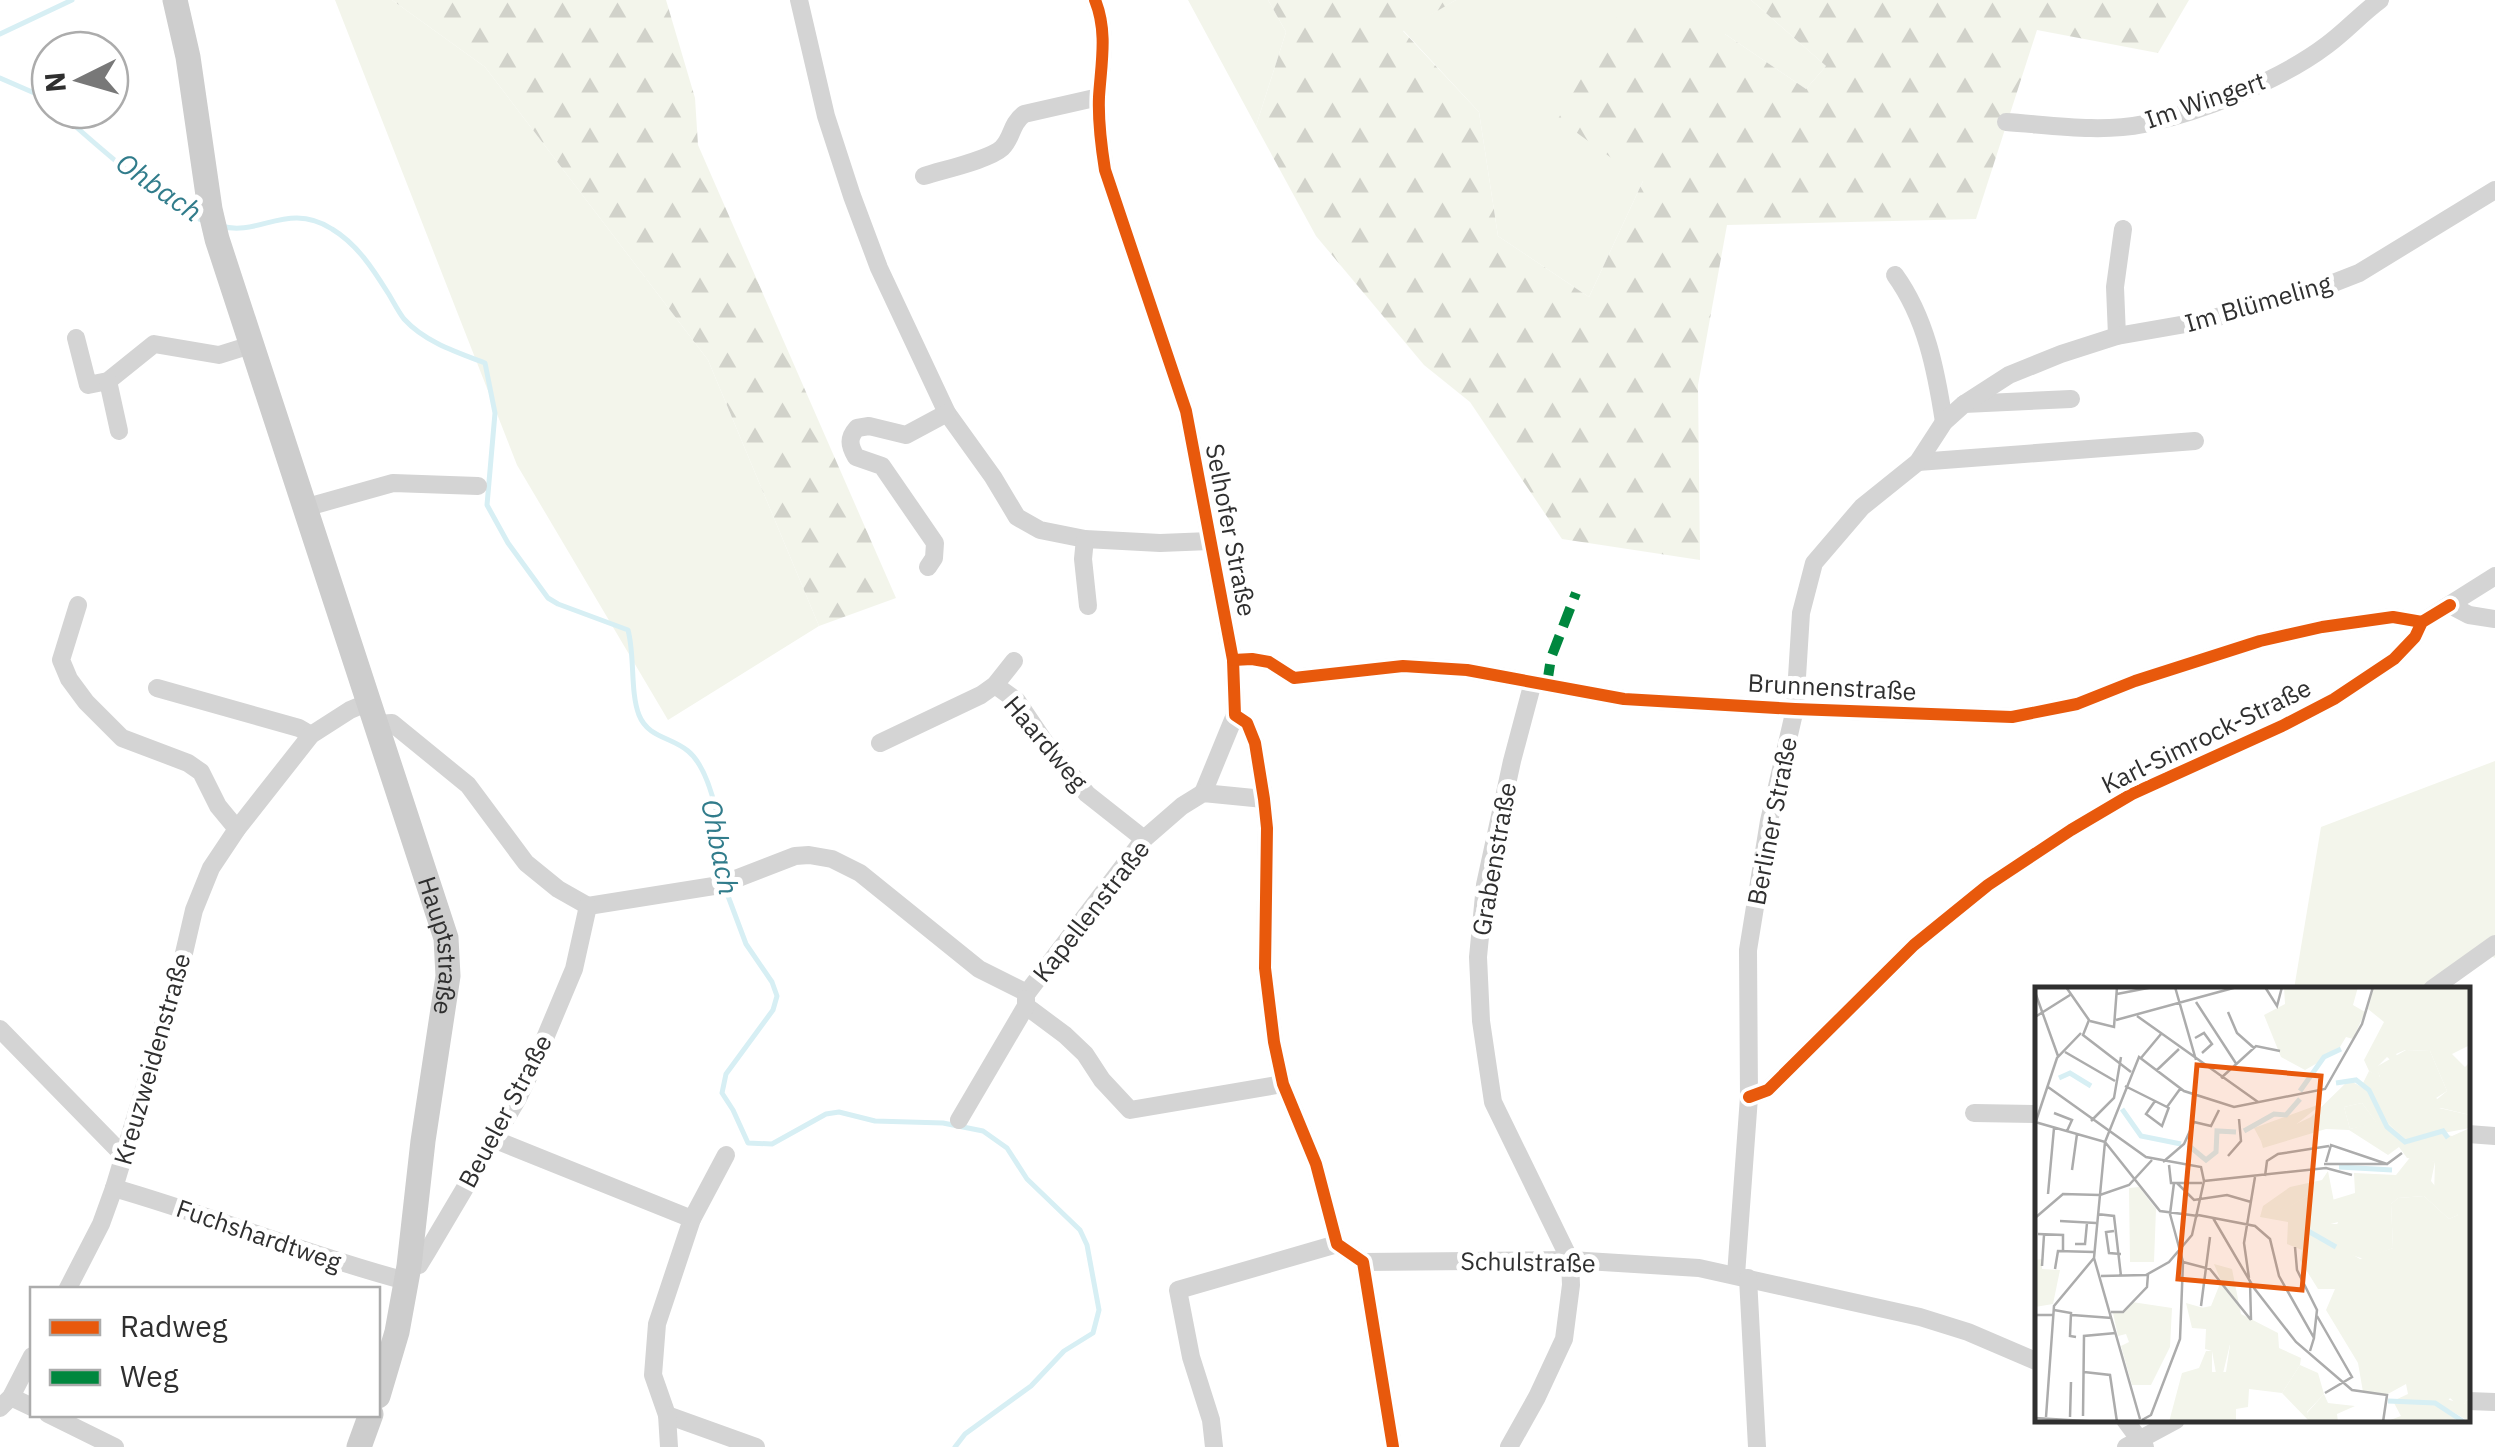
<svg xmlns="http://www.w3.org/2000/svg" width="2495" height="1447" viewBox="0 0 2495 1447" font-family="'IBM Plex Sans',sans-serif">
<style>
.green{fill:#f3f5eb}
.forest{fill:url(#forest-firs)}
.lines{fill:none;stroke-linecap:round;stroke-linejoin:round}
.stream{stroke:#d7eff4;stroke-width:5}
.minor{stroke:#d4d4d4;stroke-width:18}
.secondary{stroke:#cdcdcd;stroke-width:25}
.quiet{stroke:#00873e;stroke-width:10;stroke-dasharray:20 10;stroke-linecap:butt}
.cycleway-casing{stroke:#fff;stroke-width:19}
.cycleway{stroke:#e8590c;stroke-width:12}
.labels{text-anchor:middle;stroke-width:10;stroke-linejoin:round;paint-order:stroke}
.street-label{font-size:25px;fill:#2f2f2f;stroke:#fff}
.water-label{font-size:28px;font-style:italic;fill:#317c8b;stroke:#fff}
.inset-river{fill:none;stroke:#d7eff4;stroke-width:5}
.inset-road{fill:none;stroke:#acacac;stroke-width:2.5}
.view{fill:#e8590c;fill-opacity:0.15;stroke:#e8590c;stroke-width:5}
.inset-edge{fill:none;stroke:#2f2f2f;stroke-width:5}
</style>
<defs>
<pattern id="forest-firs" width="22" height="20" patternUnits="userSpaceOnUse" patternTransform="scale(2.5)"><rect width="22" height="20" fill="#f3f5eb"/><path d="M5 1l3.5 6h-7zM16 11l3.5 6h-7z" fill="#d1d2ca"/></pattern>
</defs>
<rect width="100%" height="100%" fill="#fff"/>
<!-- green -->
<g class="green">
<path d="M335,0H392L485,67L708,360L819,626L668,720L517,465Z"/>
<path d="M1188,0H1268L1286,32L1256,126Z"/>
<path d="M1456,0H1751L1826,66L1806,89L1725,34L1643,181L1589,297L1498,236L1479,112L1403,30Z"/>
<path d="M2495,761V958L2477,948L2420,989H2294L2321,827Z"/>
</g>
<!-- forest -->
<g class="forest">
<path d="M392,0H666L695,98L698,145L896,598L819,626L708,360L485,67Z"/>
<path d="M1268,0H1456L1403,31L1479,112L1498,236L1589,297L1643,181L1558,119L1618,15L1725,34L1806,89L1826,66L1751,0H2189L2158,53L2037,30L1976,219L1727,225L1698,385L1700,560L1562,539L1470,402L1424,365L1316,236L1256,126L1286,32Z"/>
</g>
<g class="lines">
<!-- stream -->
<g class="stream">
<path d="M0,34L72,0"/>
<path d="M0,78L39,95L50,104"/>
<path d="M57,110C85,135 113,160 143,183C163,199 181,214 205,221"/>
<path d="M221,226C259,237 288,201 332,229C357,244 373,269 388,293C393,301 398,311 404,319C425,342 456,352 485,363L495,413L487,505L508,543L548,598L558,604L628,630C635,656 630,692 639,715C648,738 672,737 688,751C714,772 724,845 726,877"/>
<path d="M727,888L728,896L746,944L772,982L777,996L773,1010L726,1074L722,1093L733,1110L748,1143L772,1144L826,1114L839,1112L875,1121L943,1123L983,1131L1007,1148L1027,1179L1080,1230L1087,1245L1099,1310L1093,1333L1064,1351L1031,1386L965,1434L955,1447"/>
</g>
<!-- minor -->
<g class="minor">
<path d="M799,0L826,116L852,196L879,268L947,413L993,477L1017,517L1040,530L1085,539L1160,543L1210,541"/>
<path d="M1095,0C1108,32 1101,64 1099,97C1098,121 1101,145 1105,170L1186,411L1233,660L1235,715L1203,793"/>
<path d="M2006,122C2051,125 2100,133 2144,124C2201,112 2281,80 2327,45C2346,31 2361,14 2380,0"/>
<path d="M924,176C942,170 989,160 1002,148C1013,137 1010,125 1024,114L1099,97"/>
<path d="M1895,275C1926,318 1936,370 1944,422"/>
<path d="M2117,336L2115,287L2123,229"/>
<path d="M76,338L88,385L108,381L154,344L219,355L251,345"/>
<path d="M108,381L119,431"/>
<path d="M1964,404L2071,399"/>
<path d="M1918,462L2195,441"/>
<path d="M304,508L393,483L478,486"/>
<path d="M1085,539L1083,559L1088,606"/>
<path d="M928,567L934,558L935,543L882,466L856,457C849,445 848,438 857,428L869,426L906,435L947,413"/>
<path d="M78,605L61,660L69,679L86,702L122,738L188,763L201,772L218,806L237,829"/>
<path d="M2450,605L2469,615L2495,619"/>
<path d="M1233,660L1252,659L1269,662L1294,678L1403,666L1467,670L1624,699L1795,709L2012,717L2077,704L2135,681L2260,641L2322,627L2393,617L2422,622"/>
<path d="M995,685L1017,701L1044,741L1087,794L1144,839"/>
<path d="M157,688L299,728L311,735"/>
<path d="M1235,715L1247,723L1255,743L1264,799L1267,828L1265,968L1274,1042L1283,1084L1316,1164L1337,1244"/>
<path d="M377,724L392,723L468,785L526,863L558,889L588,906"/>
<path d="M880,743L981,695L995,685L1014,661"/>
<path d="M588,906L720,885L795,856L809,855L832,859L860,873L979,969L1027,993"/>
<path d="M2432,989L2495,944"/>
<path d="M1027,993L1144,839L1182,806L1203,793L1264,799"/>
<path d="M1026,1006L1065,1035L1085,1054L1102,1080L1130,1110L1283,1084"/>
<path d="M0,1029L124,1156"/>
<path d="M1749,1097L1768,1090L1914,945L1988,885L2071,830L2132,794L2282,726L2334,699L2394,659L2415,637L2422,622L2495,576"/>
<path d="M1974,1113L2038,1114"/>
<path d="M959,1120L1026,1006V999"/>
<path d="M2468,1134L2495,1136"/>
<path d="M493,1139L692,1219L657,1324L653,1375L667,1415L756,1447"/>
<path d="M114,1188C212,1216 307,1255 406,1281"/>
<path d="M692,1219L726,1155"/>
<path d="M1337,1244L1363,1262L1570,1260L1699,1268L1920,1317L1968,1332L2038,1362"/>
<path d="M1363,1262L1393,1447"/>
<path d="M409,1266L419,1265L427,1252L517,1100L532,1069L574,969L588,906"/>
<path d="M1736,1275L1749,1097L1748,950L1769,821L1795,709L1801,613L1814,563L1862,507L1918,462L1944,422L1964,404L2009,375L2061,354L2117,336L2203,321L2318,289L2359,273L2495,190"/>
<path d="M1748,1278L1757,1447"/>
<path d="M67,1290L101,1224L114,1188L181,966L194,910L211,868L237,829L311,735L350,710L369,702"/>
<path d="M11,1397L32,1407"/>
<path d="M2468,1401L2495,1402"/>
<path d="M0,1408L11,1397L32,1356"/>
<path d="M48,1414L115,1447"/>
<path d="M667,1415L669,1447"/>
<path d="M2125,1420L2145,1447"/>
<path d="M1214,1447L1211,1420L1191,1357L1178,1290L1337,1244"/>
<path d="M1509,1447L1537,1397L1564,1339L1571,1285L1570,1260L1493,1102L1481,1021L1478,957L1485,885L1512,761L1533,682"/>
<path d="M2126,1447L2176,1420"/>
</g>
<!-- secondary -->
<g class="secondary">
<path id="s1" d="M175,0L188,57L210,209L217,239L446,938L448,976L423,1141L409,1266L397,1332L378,1396"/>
<path d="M359,1447L371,1414"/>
</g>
<!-- quiet -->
<path class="quiet" d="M1547,684L1551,658L1576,593"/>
<!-- cycleway casing -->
<g class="cycleway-casing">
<g id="cycleway">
<path d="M1095,0C1108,32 1101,64 1099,97C1098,121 1101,145 1105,170L1186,411L1233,660L1235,715L1247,723L1255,743L1264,799L1267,828L1265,968L1274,1042L1283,1084L1316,1164L1337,1244L1363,1262L1393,1447"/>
<path d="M1233,660L1252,659L1269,662L1294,678L1403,666L1467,670L1624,699L1795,709L2012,717L2077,704L2135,681L2260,641L2322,627L2393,617L2422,622"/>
<path d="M1749,1097L1768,1090L1914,945L1988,885L2071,830L2132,794L2282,726L2334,699L2394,659L2415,637L2422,622L2450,605"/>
</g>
</g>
<!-- cycleway -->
<use href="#cycleway" class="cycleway"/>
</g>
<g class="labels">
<!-- street labels -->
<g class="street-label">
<text transform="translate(2205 100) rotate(-19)" y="9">Im Wingert</text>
<text transform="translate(2258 303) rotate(-16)" y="9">Im Blümeling</text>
<text transform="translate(1231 530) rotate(79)" y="9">Selhofer Straße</text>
<text transform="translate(1832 687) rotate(3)" y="9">Brunnenstraße</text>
<text transform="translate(2206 736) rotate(-26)" y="9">Karl-Simrock-Straße</text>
<text transform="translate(1046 743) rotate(50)" y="9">Haardweg</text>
<text transform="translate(1772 821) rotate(-79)" y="9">Berliner Straße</text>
<text transform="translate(1494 859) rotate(-80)" y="9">Grabenstraße</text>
<text transform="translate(1091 911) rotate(-52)" y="9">Kapellenstraße</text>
<text dy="9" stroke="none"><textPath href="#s1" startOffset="985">Hauptstraße</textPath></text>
<text transform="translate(152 1059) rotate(-74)" y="9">Kreuzweidenstraße</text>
<text transform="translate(505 1111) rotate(-62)" y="9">Beueler Straße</text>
<text transform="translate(259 1235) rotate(19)" y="9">Fuchshardtweg</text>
<text transform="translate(1528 1262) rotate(1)" y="9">Schulstraße</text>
</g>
<!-- water labels -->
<g class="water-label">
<text transform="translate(159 187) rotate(35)" y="10">Ohbach</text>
<text transform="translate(720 847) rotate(79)" y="10">Ohbach</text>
</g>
</g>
<!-- overview -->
<g transform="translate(2035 987)">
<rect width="435" height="435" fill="#fff"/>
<path d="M371,63L395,64L412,104L401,111L414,119L404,121L435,128V141L371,153L354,137L328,96L334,84L345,90L341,80ZM288,116L249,147L226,154L219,141ZM327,116L342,136L315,142L309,120ZM377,168L400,175L396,194L423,228L414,232L389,209L363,211L356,217L358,261L329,272L310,266L296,255L303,235L266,245L248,223L272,209L297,213L320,206L319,186L361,188ZM104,200L121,222L119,275H95L94,201ZM7,272V282L25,283L18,317L0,320V273ZM179,277L197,282L206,327L243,346L244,361L266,371L265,378L247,406L214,402L213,420L201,422V435H134L147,386L164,381L171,364H177V385H191L195,358L186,317V327L166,321L176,319L186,294ZM289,407L293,416L320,419L302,427L303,435H275L272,426ZM435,409V435L413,422L422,435H350L411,412L429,417Z" fill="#f3f5eb"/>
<path d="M249,0H323L318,18L330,25L318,52L311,50L302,65L270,83L246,70L229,28L250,17ZM339,0H435V58L417,67L430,80L435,75V128L398,119H412L400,114L412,104L395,64L370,63L361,67L366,74L360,77L352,70L342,80L345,91L334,84L329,73L349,35L333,22ZM314,93L341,108L354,137L371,153L390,143L417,149L435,141V409L426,421L415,411L407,422L367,431L358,414L373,407L371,397L351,408L328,405L323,376L291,323L300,302H283L265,273L267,263L252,257L253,235L225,230L228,219L255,200L287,193L293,184L300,220L290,232L272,209L249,223L272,227L266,245L275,237H309L296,255L325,272L358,261L356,217L363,211L389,209L414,232L423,228L399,208L400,175L372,171L364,160L353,168L314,143L291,142L228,161L226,154L276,130ZM327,116L341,135L315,142L309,120ZM187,303L203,324L184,403L177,364L170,362L171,342L157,341L151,316L186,326L181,313ZM265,378L283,386L289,407L272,425L275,435L247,406Z" fill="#f3f5eb" fill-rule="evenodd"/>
<path d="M97,315L137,321L135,360L116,398H97L86,359L94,355L91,347L83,349L78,326H88Z" fill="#f3f5eb"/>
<path class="inset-river" d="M24,91L35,86L56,99M301,96L321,93L334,103L352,140L370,155L408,144L413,151M265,104L289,70L306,62M87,122L106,149L146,157M209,144L239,127L251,128L265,112M153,158L171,173L181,165L182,144L201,145M304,180L357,183M273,244L301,260M353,414L400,416L429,435"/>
<path class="inset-road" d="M31,0L54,33L48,48L96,85M140,0L161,73M230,0L242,19L247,0M0,5L23,69M82,7L118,0M161,15L202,78M193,25L202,46L219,61M102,29L223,115M0,30L35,8M81,33L202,0M55,34L79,40L82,0M160,51L169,46L177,57L167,66M30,65L80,94M106,71L126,47M122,83L144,62M186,91L221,59L245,64M90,99L132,120L145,102M13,100L111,170L166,180L169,194M120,114L111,127L127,139L134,120M19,126L37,133L32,144M1,134L22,71L46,46M56,134L79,111L86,70M0,135L70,155L104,70L149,104L199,120L290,102L327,37L338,0M70,155L59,271L105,432M70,155L125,224L163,229M193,169L206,154L204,132M128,175L149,157L159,135L176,139L184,123M291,175L296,158L352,177L367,166M289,177H352M134,178L136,196H167M37,183L42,147M230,189L232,174L243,167L294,159M169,194L291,181L317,188M142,196L159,213L192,208L216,215M13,207L19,141M62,227L79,229L86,289M163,228L220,239L235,252L244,289L279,351L275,364M0,231L28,207L65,208L94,198L117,173M178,231L219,301L261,355L317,403L352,408L348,435M25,234L61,236M79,244L71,245L74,266L86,267M3,247L28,248V264M40,257H50L52,236M260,260L262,283L282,323L279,350M148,275L175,282L216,333M7,279L9,248M20,282L23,264L59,265M66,289L111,288L134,275L157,248L169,194M214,291L209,256L220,190M215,295L216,333M166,319L175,250M19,323L36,326L35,349L41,350M76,325H88L112,300L113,287M37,328L77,331M282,329L317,390L290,406M0,346L1,328H18M49,385L75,388L82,435M48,429L49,349L81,346M11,430L19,319L59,271M35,430L36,395M0,431L67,435M107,433L116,428L145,352L148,275L135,227L139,196"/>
<path class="view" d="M162,78L286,89L267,303L143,292Z"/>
<rect width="435" height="435" class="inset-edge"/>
</g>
<!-- legend -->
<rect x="30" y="1287" width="350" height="130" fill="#ffffff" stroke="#acacac" stroke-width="2.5"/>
<rect x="50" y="1320" width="50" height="15" fill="#e8590c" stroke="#acacac" stroke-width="2.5"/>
<text x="120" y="1337" font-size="30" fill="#2f2f2f">Radweg</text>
<rect x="50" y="1370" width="50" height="15" fill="#00873e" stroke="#acacac" stroke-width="2.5"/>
<text x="120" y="1387" font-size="30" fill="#2f2f2f">Weg</text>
<!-- north arrow -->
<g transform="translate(80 80) rotate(265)"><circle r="48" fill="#ffffff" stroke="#acacac" stroke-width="2.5"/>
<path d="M0-8L18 38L0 25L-18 38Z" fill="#787878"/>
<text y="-15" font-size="28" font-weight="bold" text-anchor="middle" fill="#2f2f2f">N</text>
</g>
</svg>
